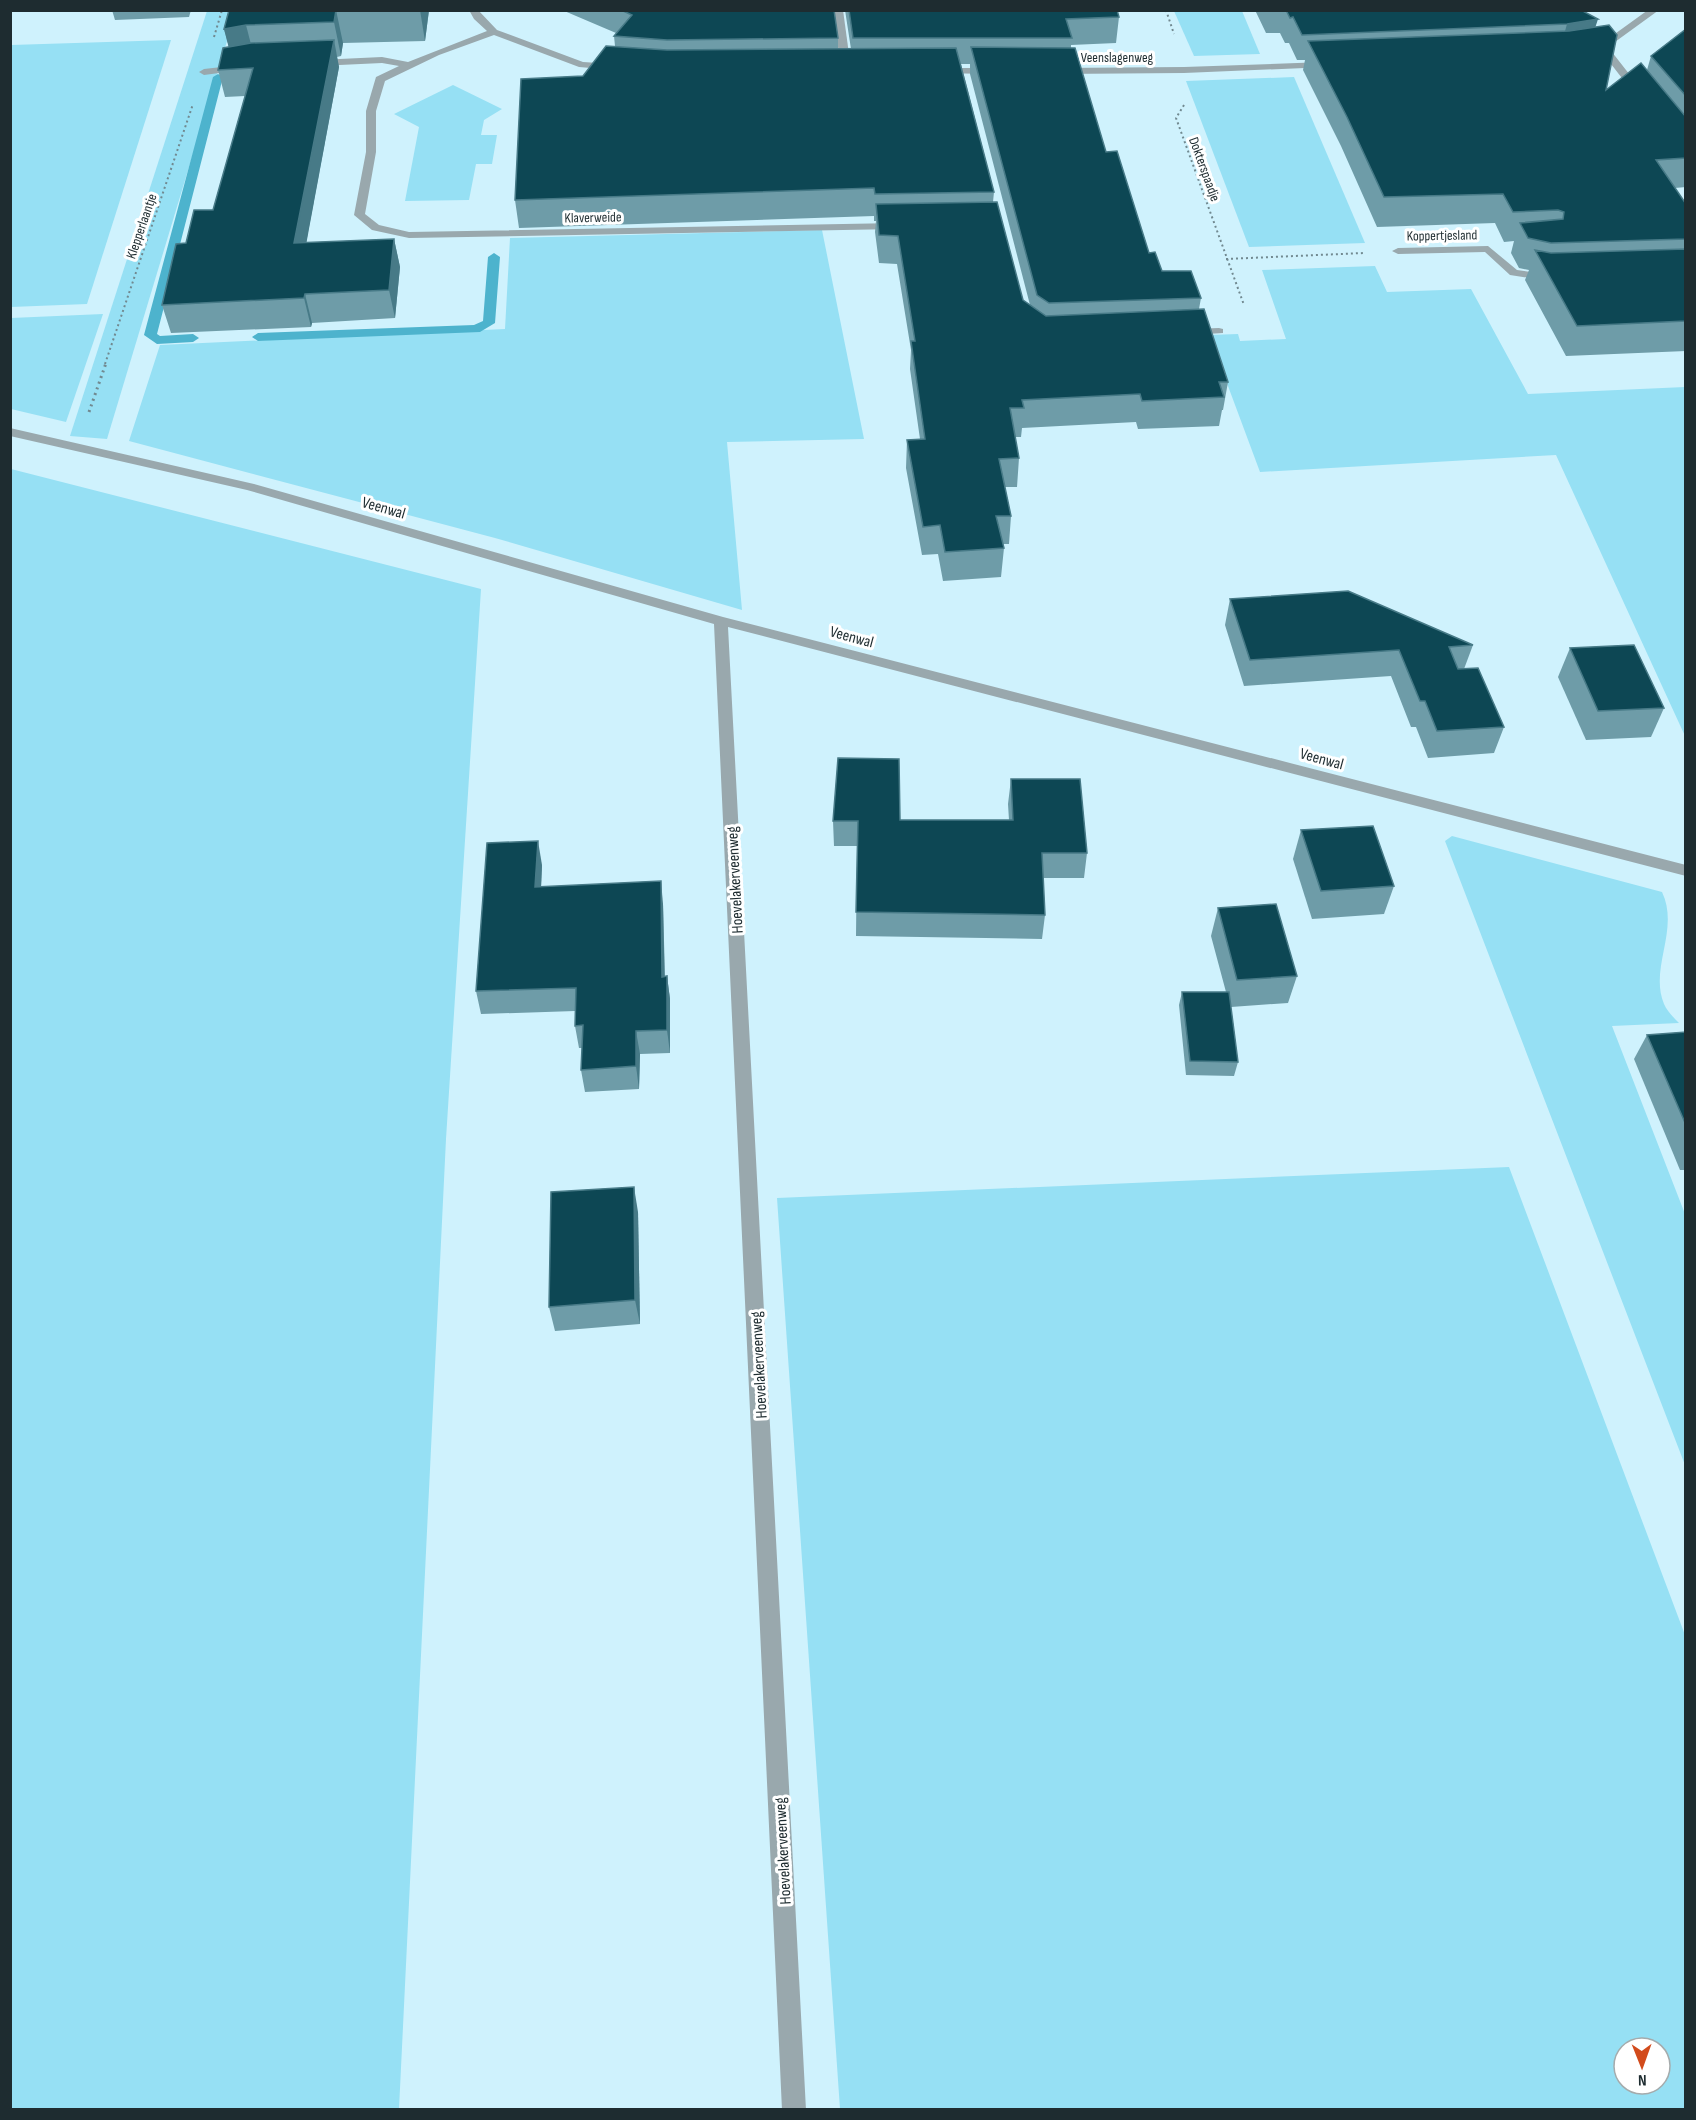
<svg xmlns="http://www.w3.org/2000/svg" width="1696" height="2120" viewBox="0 0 1696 2120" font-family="'Sofia Sans Condensed',sans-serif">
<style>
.green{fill:#96e0f4;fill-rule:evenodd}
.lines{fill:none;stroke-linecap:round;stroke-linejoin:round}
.stream{fill:#4db3cd;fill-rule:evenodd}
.path-far1{stroke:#718990;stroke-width:2;stroke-dasharray:2 3;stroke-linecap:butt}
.path{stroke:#718990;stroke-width:3;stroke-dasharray:2 4;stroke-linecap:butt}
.minor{fill:#99a8ad;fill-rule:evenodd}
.wall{fill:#6e9ca8;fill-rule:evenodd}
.shaded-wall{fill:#477a87}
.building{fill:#0d4754;stroke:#477a87;stroke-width:1.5}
.labels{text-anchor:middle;stroke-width:6;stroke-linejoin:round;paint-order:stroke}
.far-street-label{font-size:14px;fill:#1e2c30;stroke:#fff}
.street-label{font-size:16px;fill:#1e2c30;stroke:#fff}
</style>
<rect width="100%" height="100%" fill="#cff2fd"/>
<!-- green -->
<g class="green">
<path d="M207,11H236L107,439L70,436Z"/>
<path d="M1174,11H1242L1260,54L1194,56Z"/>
<path d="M171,40L87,304L11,307V45Z"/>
<path d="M1294,77L1365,243L1249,247L1186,81Z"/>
<path d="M453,85L502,109L484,120L481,135H497L492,164H476L469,200L405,201L419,127L394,114Z"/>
<path d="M822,230L864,439L727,442L742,610L495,538L129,441L160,345L505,329L510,238Z"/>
<path d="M1375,266L1387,292L1471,289L1528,394L1685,387V736L1556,455L1260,472L1209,335L1238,334L1240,341L1286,339L1262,270Z"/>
<path d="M103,314L66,422L11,409V318Z"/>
<path d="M11,469L481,589L446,1139L399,2109H11Z"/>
<path d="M1452,836L1662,892C1680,930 1649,968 1664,1004C1667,1011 1674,1018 1679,1023L1612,1026L1685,1214V1465L1445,841Z"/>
<path d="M1509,1167L1685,1635V2109H840L777,1198ZM1624,2048H1660V2084H1624Z"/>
</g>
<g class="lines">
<!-- stream -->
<g class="stream">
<path d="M218,74L223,77L157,334L160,336L193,334L199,338L193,342L157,344L144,335L213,77Z"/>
<path d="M494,253L500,257L495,323L480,332L258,341L252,337L258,333L474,325L483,321L488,257Z"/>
</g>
<!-- path-far1 -->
<g class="path-far1">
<path d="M1166,10L1174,34"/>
<path d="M214,37L222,10"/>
<path d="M1184,105L1176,118L1244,305"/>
<path d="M1226,259L1364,253"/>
<path d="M105,364L193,104"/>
</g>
<!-- path -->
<path class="path" d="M89,412L106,363"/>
<!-- minor -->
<g class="minor">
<path d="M469,10H478L497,30L583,62L614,64L619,67L614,70L579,67L494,35L439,55L385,81L376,111V152L365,214L379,225L409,232L897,223L902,226L897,229L409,238L372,230L354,215L366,152V111L376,77L399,66L382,63L318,66L313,63L318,60L382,57L408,62L487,31L474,19Z"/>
<path d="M833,10H843L851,69L846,72L841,69Z"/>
<path d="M1648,10H1659L1608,47L1644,93L1639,96L1635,95L1601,51L1594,49Z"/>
<path d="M1325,62L1328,63V67L1184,73L1059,74L1054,71L1059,68L1184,67Z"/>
<path d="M239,65L244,68L242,70L204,75L199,72L204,69Z"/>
<path d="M939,68H992L997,71L992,74L936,73L934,71Z"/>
<path d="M1488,246L1517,270L1550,275L1556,278L1550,281L1510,275L1485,252L1398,254L1392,251L1398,248Z"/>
<path d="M1219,328L1223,329V333L1191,335L1185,332L1191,329Z"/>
<path d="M10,428L254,484L723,617L1686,865V876L728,627L806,2110H782L714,624L247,490L10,436Z"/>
</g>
</g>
<!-- wall -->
<g class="wall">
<path d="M112,10H191L189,17L115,20Z"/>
<path d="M229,10H429L425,41L343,43L341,56L337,57L339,67L306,243L394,239L400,267L395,318L312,323L311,327L171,333L162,305L186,243L213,210L245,96L225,97L218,70L229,47L224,29Z"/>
<path d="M562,10H834L838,38V49H851L845,10H1117L1119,17L1116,43L1071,45V48L1106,152L1149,253L1162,271L1201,298L1199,309L1228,382L1223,410H1222L1219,426L1138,429L1136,422L1022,428L1021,437H1015L1019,458L1017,487H1005L1011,516L1009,544H1003L1004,548L1001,577L943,581L938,554L922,555L906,468L907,440L920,439L910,369L911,350L897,264L879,263L875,232L876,221H874V216L519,228L515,200L583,76L615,46L614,36L616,33ZM961,64H970V74L1030,305L1023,300L993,202L994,192Z"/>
<path d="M1255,10H1581L1595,27L1606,90L1647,70L1651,56L1686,29V187L1675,188L1686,204V351L1566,356L1525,280L1529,270L1519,268L1511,253L1514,241L1504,242L1495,223L1377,227L1341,146L1303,70L1305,60H1297L1289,43H1285L1280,33H1266Z"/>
<path d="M1230,599L1473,645L1464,669L1504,727L1494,753L1428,758L1416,727H1411L1391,676L1244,686L1225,625Z"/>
<path d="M1570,648L1664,708L1651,737L1586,740L1558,677Z"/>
<path d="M1011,779L1087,853L1084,878H1043L1045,915L1042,939L856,936L857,846H834L833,821L1009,820L1008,804Z"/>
<path d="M1301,830L1394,886L1384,914L1312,919L1293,859Z"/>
<path d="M542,865L541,887L663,904L665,977L667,976L670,999V1053L640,1054L639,1089L585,1092L581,1070L582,1048H579L575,1026V1011L481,1014L476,991Z"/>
<path d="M1218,908L1297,976L1288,1003L1231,1007L1238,1062L1234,1076L1186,1075L1179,1005L1182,992H1226L1211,936Z"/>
<path d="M1686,1032V1170H1680L1634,1059L1647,1035Z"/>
<path d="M638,1212L640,1324L555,1331L549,1307Z"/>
</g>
<!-- shaded-wall -->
<g class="shaded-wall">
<path d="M336,10L343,43L341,56L334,22Z"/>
<path d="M420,10H429L425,41Z"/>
<path d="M1598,19L1590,44L1560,49L1567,24Z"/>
<path d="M246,25L255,60L233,64L224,29Z"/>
<path d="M334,40L339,67L301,272L294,243Z"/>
<path d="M394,239L400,267L395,318L389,290Z"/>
<path d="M305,294L312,323L311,327L304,298Z"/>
<path d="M538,841L542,865L540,911L535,887Z"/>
<path d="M661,881L663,904L665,1000L662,977Z"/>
<path d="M667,976L670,999V1053L667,1030Z"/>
<path d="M636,1031L640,1054L639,1089L636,1066Z"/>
<path d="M634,1187L638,1212L640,1324L635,1300Z"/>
</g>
<!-- building -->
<g class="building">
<path d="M229,10H336L334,22L246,25L224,29Z"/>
<path d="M621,10H834L838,38L667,40L614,36L632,15Z"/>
<path d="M849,10H1117L1119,17L1066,19L1072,38H853Z"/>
<path d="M1286,10H1581L1598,19L1567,24L1302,35L1293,17L1290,18Z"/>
<path d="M1609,25L1617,35L1606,90L1641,63L1686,117V158L1656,160L1686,204V239L1551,243L1528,238L1520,223L1563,219L1564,212L1558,210L1513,212L1503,194L1384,197L1347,117L1308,41L1569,31Z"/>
<path d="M1686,29V96L1651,56Z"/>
<path d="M334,40L294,243L394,239L389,290L305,294L304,298L162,305L176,244L186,243L194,210H213L253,68L218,70L223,48L251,43Z"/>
<path d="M606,46L667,50L956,48L994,192L875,194L874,188L515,200L521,79L583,76Z"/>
<path d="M971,47L1075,48L1106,152L1117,151L1149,253L1155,252L1162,271H1191L1201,298L1049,303L1037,295Z"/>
<path d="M997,202L1023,300L1046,316L1204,309L1228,382H1219L1224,397L1142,401L1140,394L1022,400L1024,408H1010L1019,458L999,459L1011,516H996L1004,548L945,552L940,525L923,527L907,440L925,439L911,341H915L898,236L879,235L876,204Z"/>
<path d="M1686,249V321L1577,326L1535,250L1551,253Z"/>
<path d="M1348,591L1473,645L1449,647L1458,669L1478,668L1504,727L1437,731L1425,701H1420L1399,650L1250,660L1230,599Z"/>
<path d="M1634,645L1664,708L1598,711L1570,648Z"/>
<path d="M838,758L899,759L900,820H1013L1011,779H1080L1087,853H1042L1045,915L856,912L858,821H833Z"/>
<path d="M1373,826L1394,886L1321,891L1301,830Z"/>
<path d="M538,841L535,887L661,881L662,977L667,976V1030L636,1031V1066L581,1070L583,1025L575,1026L576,988L476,991L487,843Z"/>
<path d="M1276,904L1297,976L1237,980L1218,908Z"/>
<path d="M1182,992H1229L1238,1062L1190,1061Z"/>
<path d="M1686,1032V1125L1647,1035Z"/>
<path d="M634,1187L635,1300L549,1307L551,1192Z"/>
</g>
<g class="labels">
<!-- far-street labels -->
<g class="far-street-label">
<text x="1117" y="62">Veenslagenweg</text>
<text transform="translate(1205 169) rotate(70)" y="5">Dokterspaadje</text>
<text transform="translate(593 217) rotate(-1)" y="5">Klaverweide</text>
<text transform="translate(141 226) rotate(-71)" y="5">Klepperlaantje</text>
<text transform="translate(1442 235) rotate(-1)" y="5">Koppertjesland</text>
</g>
<!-- street labels -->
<g class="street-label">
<text transform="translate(384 507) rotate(16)" y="6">Veenwal</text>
<text transform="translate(852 636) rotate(15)" y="6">Veenwal</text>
<text transform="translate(1322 758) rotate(15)" y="6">Veenwal</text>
<text transform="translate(734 880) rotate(-93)" y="6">Hoevelakerveenweg</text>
<text transform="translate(758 1365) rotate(-93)" y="6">Hoevelakerveenweg</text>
<text transform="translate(782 1851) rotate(-93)" y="6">Hoevelakerveenweg</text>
</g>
</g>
<!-- border -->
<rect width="1696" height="2120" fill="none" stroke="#1e2c30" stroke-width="24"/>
<!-- north arrow -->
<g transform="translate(1642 2066) rotate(179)"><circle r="28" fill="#ffffff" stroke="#a5abac" stroke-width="1.5"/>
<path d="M0-4.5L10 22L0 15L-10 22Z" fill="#d24b1c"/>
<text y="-9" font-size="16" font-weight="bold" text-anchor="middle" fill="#1e2c30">N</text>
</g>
</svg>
